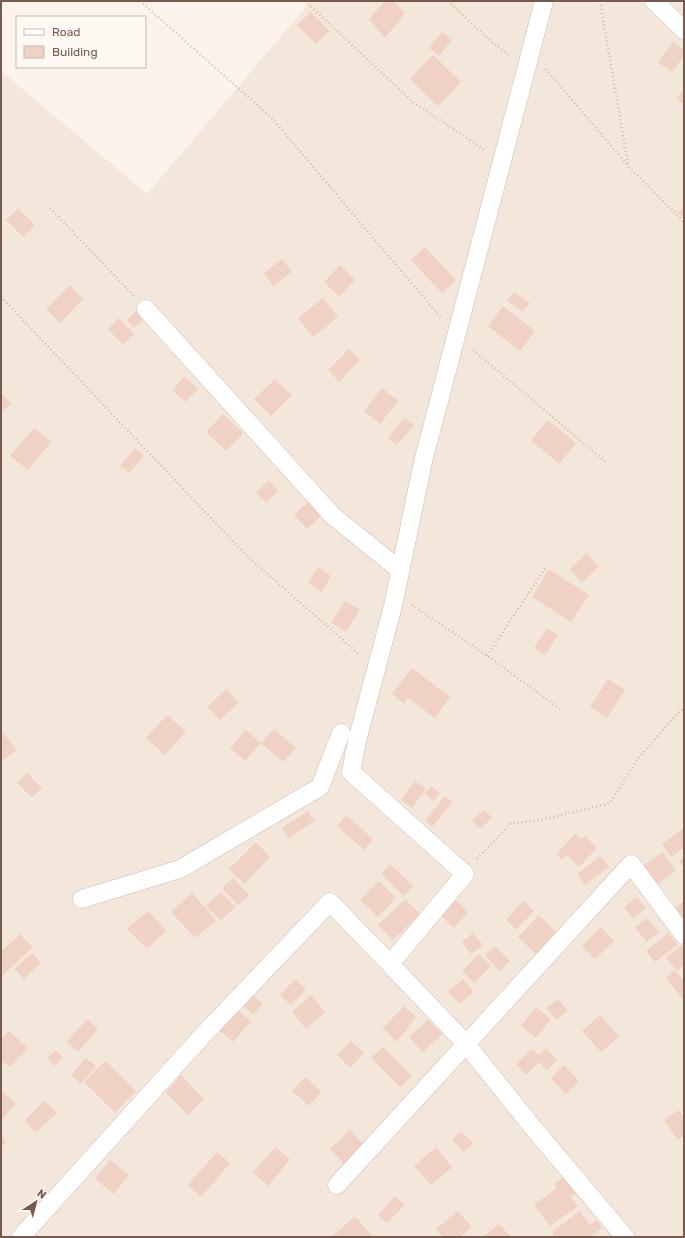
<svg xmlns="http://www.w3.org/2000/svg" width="685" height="1238" viewBox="0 0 685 1238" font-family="Rubik,sans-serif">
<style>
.residential{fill:#f3e6db}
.building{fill:#f0d2c5}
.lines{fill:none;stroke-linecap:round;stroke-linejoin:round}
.minor-casing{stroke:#cebcb1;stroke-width:19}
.path{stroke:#d6b5a8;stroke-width:2.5;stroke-dasharray:1 3;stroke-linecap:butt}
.minor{stroke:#fff;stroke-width:18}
</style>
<rect width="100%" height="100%" fill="#fcf4ec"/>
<!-- residential -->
<path class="residential" d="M311,1H684V1237H1V71L147,194Z"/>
<!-- building -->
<g class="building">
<path d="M385,1H393L405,13L385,38L369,19Z"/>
<path d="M311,12L329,31L316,44L297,25Z"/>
<path d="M442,32L452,40L439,56L429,48Z"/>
<path d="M673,42L684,50V56L672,72L658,62Z"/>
<path d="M433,55L461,82L438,106L410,79Z"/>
<path d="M684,89V105L676,99Z"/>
<path d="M684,206V219L678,213Z"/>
<path d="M18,208L35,225L23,237L6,220Z"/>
<path d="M425,247L456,280L442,293L411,260Z"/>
<path d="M282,259L292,272L273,286L264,273Z"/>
<path d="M340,265L355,280L339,297L324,282Z"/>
<path d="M70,285L83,299L60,323L46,309Z"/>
<path d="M514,292L530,303L523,312L507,301Z"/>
<path d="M323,298L338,317L313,337L298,318Z"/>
<path d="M503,306L535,331L520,351L488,326Z"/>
<path d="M140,307L148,315L134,328L127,320Z"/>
<path d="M119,318L134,334L123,345L108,329Z"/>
<path d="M349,349L360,360L339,382L328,370Z"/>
<path d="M184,377L198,389L185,402L172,390Z"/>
<path d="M275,379L292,395L271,416L254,399Z"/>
<path d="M382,388L398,401L380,424L364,411Z"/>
<path d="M1,393L11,403L1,413Z"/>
<path d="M223,414L243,433L226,451L206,432Z"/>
<path d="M405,418L414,425L397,445L388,438Z"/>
<path d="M548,420L576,443L559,464L531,440Z"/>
<path d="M34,428L51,442L28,470L10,456Z"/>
<path d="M135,448L144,456L129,473L120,466Z"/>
<path d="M269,480L278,491L266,502L256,493Z"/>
<path d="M312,498L325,512L307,529L294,515Z"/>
<path d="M587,553L598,567L582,583L570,569Z"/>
<path d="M318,567L331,576L322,592L308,583Z"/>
<path d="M549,569L589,595L571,622L532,597Z"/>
<path d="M345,601L360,610L346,632L331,623Z"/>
<path d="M547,628L558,635L545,655L534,648Z"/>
<path d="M412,668L450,697L435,718L408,698L404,704L392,694Z"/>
<path d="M608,679L625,690L607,718L590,707Z"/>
<path d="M226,689L239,702L220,720L207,707Z"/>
<path d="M167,715L186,731L165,755L146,738Z"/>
<path d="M274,729L296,748L283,762L261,743Z"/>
<path d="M246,730L261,743L245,761L230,748Z"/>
<path d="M2,732L17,750L1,762V733Z"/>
<path d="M27,773L42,788L32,798L17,783Z"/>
<path d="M415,781L426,789L412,808L401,800Z"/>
<path d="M431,786L440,793L434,801L425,794Z"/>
<path d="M445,796L453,802L432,827L425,821Z"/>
<path d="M483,810L492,817L481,829L472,821Z"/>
<path d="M308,811L315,821L288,838L282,828Z"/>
<path d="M346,815L373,839L364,850L337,826Z"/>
<path d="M684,828V848L671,857L662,844Z"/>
<path d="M575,834L581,839L585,836L597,848L579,867L567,855L562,860L556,854Z"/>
<path d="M256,842L270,857L244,884L229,869Z"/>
<path d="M663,852L676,871L653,887L640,868Z"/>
<path d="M600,856L609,867L585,885L577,874Z"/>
<path d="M684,857V868L679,861Z"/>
<path d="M390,864L413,886L403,896L381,873Z"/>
<path d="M233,878L249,895L238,905L222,888Z"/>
<path d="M379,881L396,898L378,917L360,900Z"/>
<path d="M221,892L235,907L221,921L206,906Z"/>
<path d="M192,893L216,920L195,938L171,912Z"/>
<path d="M450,895L468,912L454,928L436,911Z"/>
<path d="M637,897L646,908L633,918L624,907Z"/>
<path d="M405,899L420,914L393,940L378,925Z"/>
<path d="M523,901L534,911L516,930L506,920Z"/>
<path d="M684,901V920L681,922L672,910Z"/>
<path d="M148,911L166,931L147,949L127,929Z"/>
<path d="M539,915L558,934L537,955L518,937Z"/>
<path d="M647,918L659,932L647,942L635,928Z"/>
<path d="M601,927L614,941L595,959L582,946Z"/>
<path d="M473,933L483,945L471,954L462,942Z"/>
<path d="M668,933L677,945L655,962L646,951Z"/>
<path d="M20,934L33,947L1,977V952Z"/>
<path d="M681,945L684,949V965L678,971L666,958Z"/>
<path d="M495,946L510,961L499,971L485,955Z"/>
<path d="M32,953L41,963L24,979L15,969Z"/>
<path d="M479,954L491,966L474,983L462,971Z"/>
<path d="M675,970L682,979L684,977V996L682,998L666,978Z"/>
<path d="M295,979L306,989L291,1005L280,995Z"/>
<path d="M463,979L474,992L459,1004L448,992Z"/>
<path d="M253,995L263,1004L253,1015L243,1005Z"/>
<path d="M311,995L325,1012L306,1029L292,1012Z"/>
<path d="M558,999L568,1011L557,1020L546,1008Z"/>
<path d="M404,1006L416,1017L397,1042L383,1028Z"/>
<path d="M536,1007L551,1019L536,1038L521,1026Z"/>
<path d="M236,1009L251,1021L233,1042L219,1030Z"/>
<path d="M600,1015L619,1037L601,1052L582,1031Z"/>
<path d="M87,1019L98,1029L78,1052L67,1042Z"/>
<path d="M428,1020L442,1034L423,1052L409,1037Z"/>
<path d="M9,1031L28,1048L9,1067L1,1060V1039Z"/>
<path d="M351,1041L364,1053L350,1068L337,1055Z"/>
<path d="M383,1047L412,1076L400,1087L371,1058Z"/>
<path d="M546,1048L557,1060L547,1070L539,1062L526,1075L516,1064L532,1049L539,1055Z"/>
<path d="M56,1050L63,1057L55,1066L47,1058Z"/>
<path d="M86,1058L96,1066L81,1084L71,1075Z"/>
<path d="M105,1061L136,1091L115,1113L84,1082Z"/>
<path d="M564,1065L579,1081L566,1094L551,1078Z"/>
<path d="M181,1075L204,1099L188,1115L166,1093Z"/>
<path d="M305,1077L321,1092L309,1106L292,1091Z"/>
<path d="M1,1090L16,1104L1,1120Z"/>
<path d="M44,1101L57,1113L35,1133L25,1120Z"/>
<path d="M679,1110L684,1118V1136L678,1140L664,1120Z"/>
<path d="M350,1130L366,1147L346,1166L330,1149Z"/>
<path d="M461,1131L473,1143L463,1152L452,1139Z"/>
<path d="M1,1137L6,1141L1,1149Z"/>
<path d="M275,1147L290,1159L268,1186L253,1173Z"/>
<path d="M436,1147L452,1167L431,1185L414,1166Z"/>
<path d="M217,1152L230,1163L201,1197L188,1185Z"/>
<path d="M110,1160L129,1175L114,1194L95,1179Z"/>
<path d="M563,1177L576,1194L571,1197L578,1206L550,1226L534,1205L557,1188L554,1184Z"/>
<path d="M395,1196L405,1205L387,1223L378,1215Z"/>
<path d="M458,1211L472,1227L460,1237H443L436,1229Z"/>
<path d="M580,1211L590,1225L597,1220L602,1228L590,1237H556L552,1232Z"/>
<path d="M355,1216L372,1236L332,1237Z"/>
<path d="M499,1224L509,1235L507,1237H483Z"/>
</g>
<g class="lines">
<!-- minor casing -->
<g class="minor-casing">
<g id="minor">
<path d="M544,1L423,462L393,606L358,737L351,772L465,874L390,964L466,1044L535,1130L625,1237"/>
<path d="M654,1L684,30"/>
<path d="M146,309L333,516L400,570"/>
<path d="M82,899L180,869L320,787L341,733"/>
<path d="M337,1185L631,864L684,935"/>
<path d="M21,1237L203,1035L330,902L390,964"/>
</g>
</g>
<!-- path -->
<g class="path">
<path d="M140,1L272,118L441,318"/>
<path d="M305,1L413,102L486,151"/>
<path d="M448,1L493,43L511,56"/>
<path d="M600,1L628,164"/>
<path d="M546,69L628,166L684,222"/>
<path d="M50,208L134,296"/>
<path d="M1,297L246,555L360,655"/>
<path d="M473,350L607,463"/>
<path d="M412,605L492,659L560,709"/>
<path d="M487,656L546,567"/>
<path d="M477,859L510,824L545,819L610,803L637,760L675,716L684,708"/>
</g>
<!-- minor -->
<use href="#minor" class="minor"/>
</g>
<!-- border -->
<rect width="685" height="1238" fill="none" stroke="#775a4f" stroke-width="4"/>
<!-- legend -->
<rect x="16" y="16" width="130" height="52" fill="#fef9f3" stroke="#c8b9b1"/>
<rect x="24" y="29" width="20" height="6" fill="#ffffff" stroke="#c8b9b1"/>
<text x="52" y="36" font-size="12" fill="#775a4f">Road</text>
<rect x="24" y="46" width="20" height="12" fill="#f0d2c5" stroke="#c8b9b1"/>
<text x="52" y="56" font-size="12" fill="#775a4f">Building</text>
<!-- north arrow -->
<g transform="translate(36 1202) rotate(36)" stroke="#fef9f3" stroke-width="3" paint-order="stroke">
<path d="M0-3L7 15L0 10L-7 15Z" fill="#775a4f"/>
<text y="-6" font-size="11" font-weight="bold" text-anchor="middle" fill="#775a4f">N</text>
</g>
</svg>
